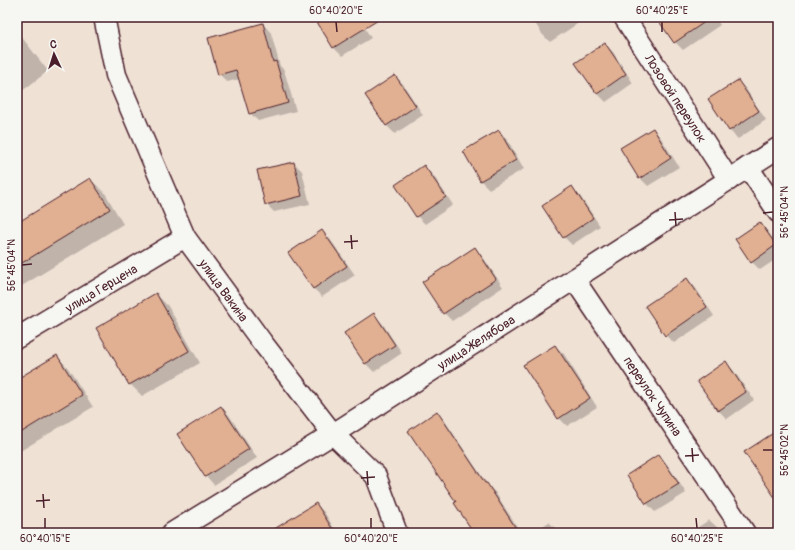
<svg xmlns="http://www.w3.org/2000/svg" width="795" height="550" viewBox="0 0 795 550" font-family="Pangolin,sans-serif">
<style>
.shadow{fill:#0003}
.building{fill:#e1b092;stroke:#4a1f2b}
.lines{fill:none;stroke-linecap:round;stroke-linejoin:round}
.minor-casing{stroke:#4a1f2b;stroke-width:23}
.minor{stroke:#f6f6f2;stroke-width:20}
.ticks{fill:none;stroke:#4a1f2b;stroke-width:1.5}
.labels{text-anchor:middle;stroke-width:3;stroke-linejoin:round;paint-order:stroke}
.street-label{font-size:13px;fill:#4a1f2b;stroke:#f6f6f2}
.neatline{fill:none;stroke:#4a1f2b;stroke-width:1.5}
.ticks-label{font-size:10px;text-anchor:middle;fill:#4a1f2b}
</style>
<rect width="100%" height="100%" fill="#f0e1d5"/>
<filter id="ink" filterUnits="userSpaceOnUse"><feTurbulence type="fractalNoise" baseFrequency=".025" numOctaves="2"/><feDisplacementMap in="SourceGraphic" scale="8" xChannelSelector="R" yChannelSelector="G"/><feConvolveMatrix kernelMatrix="1 2 1 2 8 2 1 2 1" color-interpolation-filters="sRGB"/></filter>
<g filter="url(#ink)">
<!-- shadow -->
<g class="shadow">
<path d="M315,17H358L371,38L342,56L334,48Z"/>
<path d="M531,17H586V18L550,42L542,34Z"/>
<path d="M658,17H715L720,25L683,50L675,42Z"/>
<path d="M263,24L271,33L280,66L284,70L296,111L258,121L250,113L240,79L227,82L219,74Z"/>
<path d="M17,31L48,71L17,95Z"/>
<path d="M605,44L613,52L633,83L606,102L597,93Z"/>
<path d="M395,76L403,84L423,115L395,134L387,126L366,95Z"/>
<path d="M737,81L746,89L766,120L738,139L730,131L710,100Z"/>
<path d="M653,129L661,138L679,167L648,186L640,178Z"/>
<path d="M499,131L507,139L524,169L489,189L481,181L464,151Z"/>
<path d="M294,163L302,171L310,204L274,212L266,204Z"/>
<path d="M424,167L433,175L453,205L425,224L417,216Z"/>
<path d="M90,179L105,193L123,224L17,289V224Z"/>
<path d="M571,188L580,196L600,226L572,245L564,237Z"/>
<path d="M760,223L768,232L778,246V258L760,270L752,262Z"/>
<path d="M322,231L330,239L355,275L322,297L314,289L290,253Z"/>
<path d="M475,249L483,257L503,287L452,321L444,313Z"/>
<path d="M687,279L695,287L714,316L674,343L665,335Z"/>
<path d="M156,294L168,306L200,363L142,396L130,384Z"/>
<path d="M373,315L382,323L402,353L374,372L366,364L345,333Z"/>
<path d="M555,346L564,354L597,407L567,426L559,418Z"/>
<path d="M57,356L68,368L93,407L17,453V380Z"/>
<path d="M726,363L734,371L754,400L727,419L719,411L699,381Z"/>
<path d="M221,407L229,415L257,458L214,485L206,476Z"/>
<path d="M437,413L445,421L489,487L495,492L521,533H475L457,503Z"/>
<path d="M659,456L667,464L686,493L655,512L647,504L629,475Z"/>
<path d="M316,504L324,512L337,533H275Z"/>
<path d="M709,520L718,528L721,533H689Z"/>
<path d="M549,522L560,533H532Z"/>
</g>
<!-- building -->
<g class="building">
<path d="M314,17H383L333,48Z"/>
<path d="M656,17H712L674,43Z"/>
<path d="M263,23L273,62L276,61L288,103L249,114L236,70L218,75L208,38Z"/>
<path d="M605,43L626,74L597,94L575,63Z"/>
<path d="M395,75L416,106L386,126L365,95Z"/>
<path d="M738,80L759,111L729,131L708,99Z"/>
<path d="M653,128L671,158L639,179L620,148Z"/>
<path d="M499,130L516,160L480,181L463,151Z"/>
<path d="M294,162L302,196L265,205L257,170Z"/>
<path d="M424,165L446,197L416,217L395,185Z"/>
<path d="M90,178L110,209L17,266V223Z"/>
<path d="M572,186L593,218L563,238L542,206Z"/>
<path d="M760,222L776,245L751,263L735,239Z"/>
<path d="M322,230L347,266L313,289L288,253Z"/>
<path d="M475,247L496,279L443,314L422,282Z"/>
<path d="M687,278L707,307L665,336L645,306Z"/>
<path d="M156,293L189,351L129,385L96,328Z"/>
<path d="M374,313L395,345L365,364L344,333Z"/>
<path d="M555,345L590,398L558,419L523,365Z"/>
<path d="M57,355L82,395L17,435V379Z"/>
<path d="M726,361L746,392L718,411L697,381Z"/>
<path d="M221,406L249,449L205,477L177,434Z"/>
<path d="M437,411L485,483H487L519,533H474L454,503L456,502L408,431Z"/>
<path d="M778,430V502L744,452Z"/>
<path d="M659,454L679,484L646,504L627,475Z"/>
<path d="M316,503L335,533H268Z"/>
</g>
<g class="lines">
<!-- minor casing -->
<g class="minor-casing">
<g id="minor">
<path d="M104,17L116,75L185,237L262,342L333,434L376,476L397,533"/>
<path d="M624,17L729,180"/>
<path d="M748,167L778,212"/>
<path d="M574,279L745,533"/>
<path d="M17,338L185,237"/>
<path d="M172,533L333,434L778,148"/>
</g>
</g>
<!-- minor -->
<use href="#minor" class="minor"/>
</g>
</g>
<!-- ticks -->
<path class="ticks" d="M336,22L337,32M662,22V32M675,212L676,226M763,213L773,212M669,220L683,219M351,235L352,249M344,242L358,241M22,265L32,264M692,448L693,462M763,450H773M685,456L699,455M367,471L368,485M361,478L375,477M43,494L44,508M36,501L50,500M45,518V528M371,518V528M696,518L697,528"/>
<g class="labels">
<!-- street labels -->
<g class="street-label">
<text transform="translate(676 98) rotate(57)" y="5">Лозовой переулок</text>
<text transform="translate(101 288) rotate(-31)" y="5">улица Герцена</text>
<text transform="translate(224 290) rotate(54)" y="5">улица Вакина</text>
<text transform="translate(476 342) rotate(-33)" y="5">улица Желябова</text>
<text transform="translate(653 396) rotate(56)" y="5">переулок Чупина</text>
</g>
</g>
<!-- margin -->
<rect width="795" height="550" fill="none" stroke="#f6f6f2" stroke-width="44"/>
<!-- north arrow -->
<g transform="translate(54 54) rotate(356)" stroke="#f6f6f2" stroke-width="3" paint-order="stroke">
<path d="M0-3L7 15L0 10L-7 15Z" fill="#4a1f2b"/>
<text y="-6" font-size="11" font-weight="bold" text-anchor="middle" fill="#4a1f2b">С</text>
</g>
<rect x="22" y="22" width="751" height="506" class="neatline"/>
<g class="ticks-label">
<text x="336" y="14">60°40'20"E</text>
<text x="662" y="14">60°40'25"E</text>
<text transform="translate(784 212) rotate(-90)" y="4">56°45'04"N</text>
<text transform="translate(11 265) rotate(-90)" y="4">56°45'04"N</text>
<text transform="translate(784 450) rotate(-90)" y="4">56°45'02"N</text>
<text x="45" y="542">60°40'15"E</text>
<text x="371" y="542">60°40'20"E</text>
<text x="697" y="542">60°40'25"E</text>
</g>
</svg>
